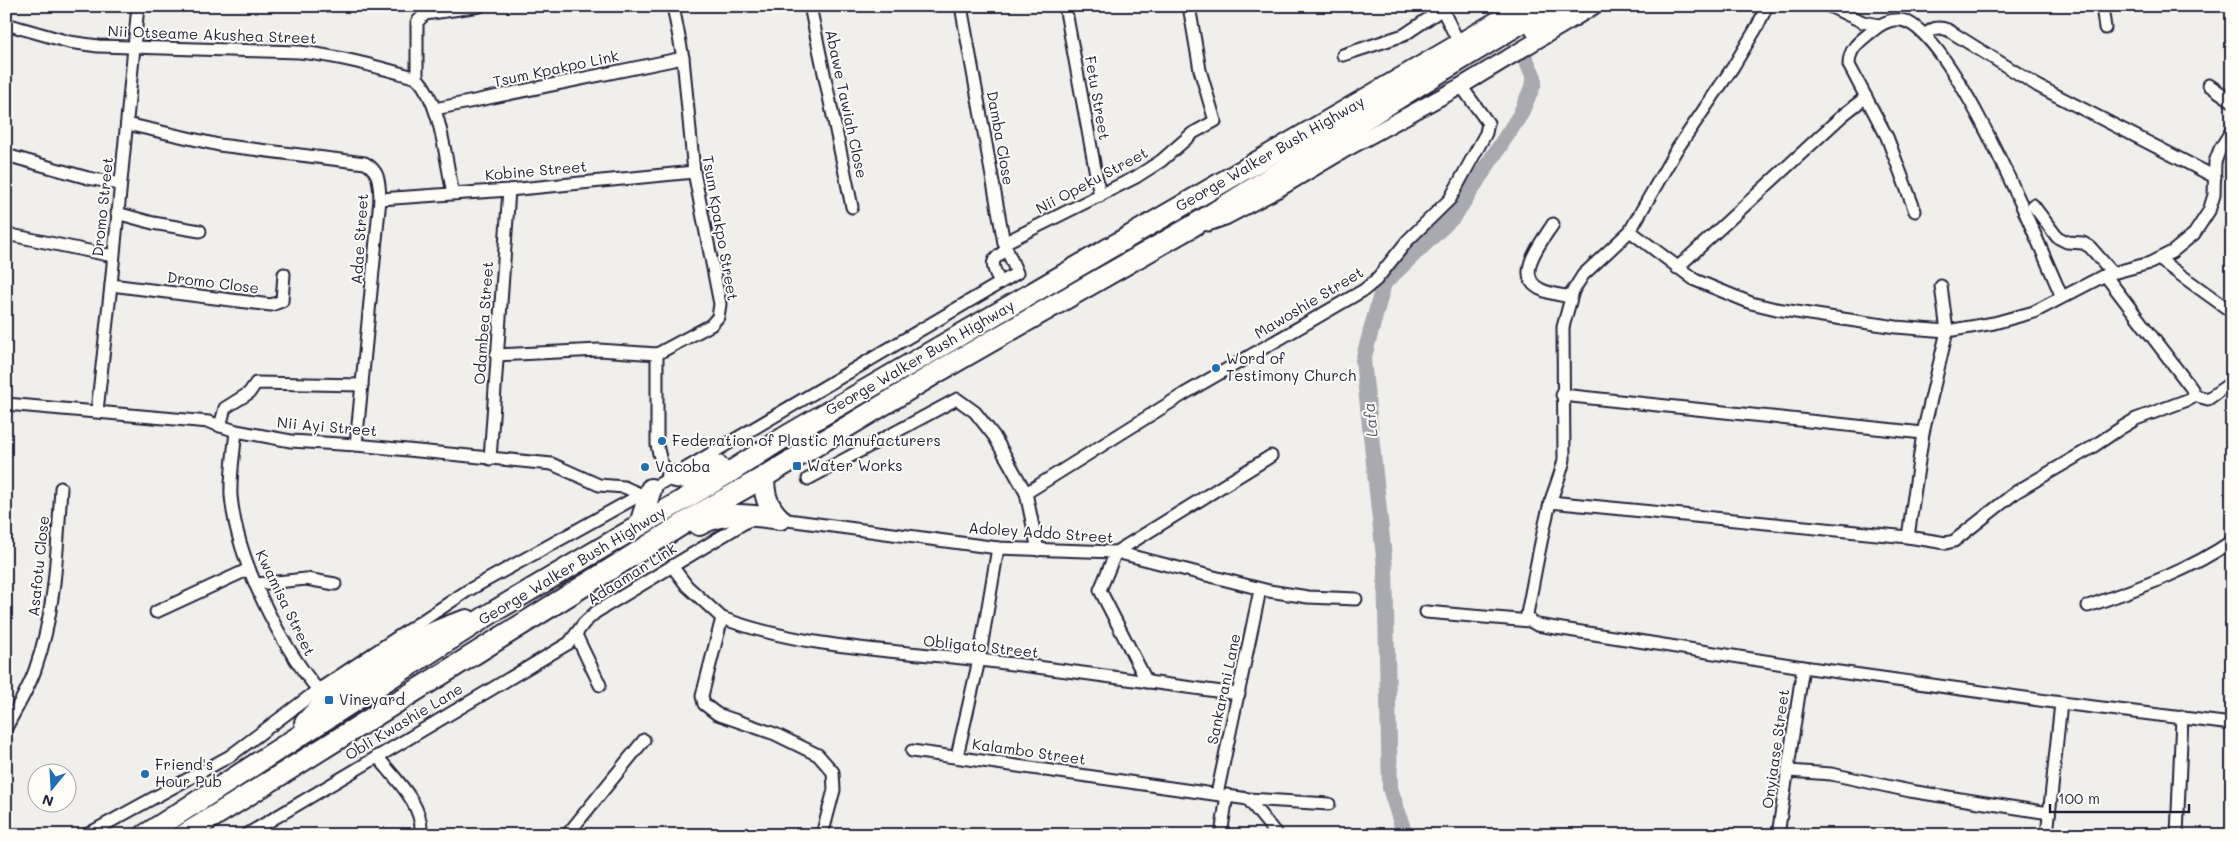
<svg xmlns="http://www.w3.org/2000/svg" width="2238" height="841" viewBox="0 0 2238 841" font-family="Mali,sans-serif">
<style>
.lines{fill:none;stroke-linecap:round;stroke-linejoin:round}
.river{stroke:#a9a9b0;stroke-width:16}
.street-casing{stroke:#22223b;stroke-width:15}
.secondary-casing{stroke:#22223b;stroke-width:19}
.highway-casing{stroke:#22223b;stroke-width:24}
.street{stroke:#fdfcf7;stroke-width:11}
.secondary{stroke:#fdfcf7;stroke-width:15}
.highway{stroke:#fdfcf7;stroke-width:20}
.poi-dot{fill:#1f6fb2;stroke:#fdfcf7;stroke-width:2}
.labels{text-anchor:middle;stroke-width:4;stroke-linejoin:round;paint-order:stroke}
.street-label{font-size:15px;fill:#22223b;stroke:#fdfcf7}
.poi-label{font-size:15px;fill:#22223b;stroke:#fdfcf7;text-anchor:start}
.water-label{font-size:16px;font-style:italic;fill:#58586a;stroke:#fdfcf7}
</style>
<rect width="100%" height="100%" fill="#f0efec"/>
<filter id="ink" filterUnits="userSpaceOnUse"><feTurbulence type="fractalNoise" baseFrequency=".02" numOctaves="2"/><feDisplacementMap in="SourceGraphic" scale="10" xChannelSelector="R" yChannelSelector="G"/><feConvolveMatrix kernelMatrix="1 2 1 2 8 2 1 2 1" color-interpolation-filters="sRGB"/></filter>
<g filter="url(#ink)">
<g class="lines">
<!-- river -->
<path class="river" d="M1405,835L1390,788L1385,567L1363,360L1384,283L1455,215L1520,115L1534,83V77L1526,60"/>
<!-- street casing -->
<g class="street-casing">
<g id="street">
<path d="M810,6L852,207"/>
<path d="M1065,6L1100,196"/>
<path d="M1829,6L1863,22L1879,25"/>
<path d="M2102,6L2105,28"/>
<path d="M1443,11L1459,43"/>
<path d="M6,24L69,42L98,46L299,52C340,56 378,67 417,78"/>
<path d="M1925,35C1933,28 1937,26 1948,30L2038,86L2215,177"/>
<path d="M1343,55L1404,35L1447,6"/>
<path d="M2209,85L2232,101"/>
<path d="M435,109L683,58"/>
<path d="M127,124L219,145L365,163C380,171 379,183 380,199L356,445"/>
<path d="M6,155L88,178L120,184"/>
<path d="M453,193C445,158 441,103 417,78V22L425,14L480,6"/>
<path d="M380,199L509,190L694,172"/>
<path d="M2033,205L2057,237L2067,242L2083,243L2090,247L2112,272"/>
<path d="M1915,211L1887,137L1849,65C1849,48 1859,42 1871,32C1879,25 1890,18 1901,20C1952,28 2040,248 2062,297"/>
<path d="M117,213L153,223L200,231"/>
<path d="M1553,224C1543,240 1513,275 1540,289C1549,294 1561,295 1571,297"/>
<path d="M1630,231L1695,280L1751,303L1776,309L1896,327L1947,331L1994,323L2034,312L2105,275L2150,263L2172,252L2194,234L2209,211L2214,195L2215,162L2220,149L2232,130"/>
<path d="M6,234L113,256"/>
<path d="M1004,243L1136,177L1161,161L1193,133L1215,121L1200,70L1189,6"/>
<path d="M2160,260L2232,312"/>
<path d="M1677,268L1843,115L1866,97"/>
<path d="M2105,275L2192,389L2193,395"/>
<path d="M1000,283C992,265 988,260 1007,250"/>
<path d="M111,285L271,305L282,301L284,274"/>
<path d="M657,354L711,325L718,317L720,304L694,172L683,58L673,6"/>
<path d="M657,354V445L661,462L671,476"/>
<path d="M496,355L599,350L657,354"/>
<path d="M1562,395L1923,433"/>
<path d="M2193,395L2208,399L2232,382"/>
<path d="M6,404L209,422L236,431L291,441L356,445L552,464L599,485L624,487L640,494"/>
<path d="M97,411L111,285L138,6"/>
<path d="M220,426L225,408L249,393L256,383L362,385"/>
<path d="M236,431C234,452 230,475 231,496C237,560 278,641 318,690"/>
<path d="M490,459L509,190"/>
<path d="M808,479L957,399L975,412L994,436L1026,493L1038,550"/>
<path d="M1026,493L1184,394L1364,290L1376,280L1408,240L1450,199L1486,133L1488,123L1461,86"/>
<path d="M1550,502L1908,537L1946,543L1954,541L2016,492L2091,448L2121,428L2136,419L2190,399L2193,395"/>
<path d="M780,519L998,548L1116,552L1269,591L1308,597L1356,599"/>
<path d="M1908,537L1923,433L1947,331L1941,286"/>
<path d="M672,566L687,586L722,618L702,696L704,704L717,714L775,734L818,755L833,772L834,790L822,835"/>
<path d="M257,584L306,579L335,584"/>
<path d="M2088,606C2139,588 2187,572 2232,541"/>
<path d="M156,612L249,569"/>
<path d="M1426,612L1530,621L1537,625L1803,667L2061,703L2232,724"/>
<path d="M722,618C805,649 893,650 980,660C1066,670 1153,683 1239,694"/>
<path d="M1530,621L1527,614C1534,579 1540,543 1549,507C1553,491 1561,476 1564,459L1563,327L1573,291L1583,275L1630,231L1675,152L1733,67L1757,27L1767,6"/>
<path d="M576,635L600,685"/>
<path d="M1147,682L1100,590L1116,552L1271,456"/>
<path d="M6,728C16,709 28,690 35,670C56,611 57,549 61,488"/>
<path d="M912,751L1248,799L1329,804"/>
<path d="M377,756C394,778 424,804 421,835"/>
<path d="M957,756L979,660L998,548"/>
<path d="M1789,771L1831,774L1910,791L2049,813"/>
<path d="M1217,794L1260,590"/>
<path d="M1248,799L1277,835"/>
<path d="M86,835L230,756L318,690L467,591L651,489L1017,273L1004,243L961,6"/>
<path d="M246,835L569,643L584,623L596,612L754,517"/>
<path d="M567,835L644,740"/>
<path d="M1221,835L1227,795"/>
<path d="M1778,835L1803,667"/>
<path d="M2047,835L2061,703"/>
<path d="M2177,835L2182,717"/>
</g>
</g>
<!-- secondary casing -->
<g class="secondary-casing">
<path id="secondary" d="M1208,223L1225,217L1278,189L1342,151L1461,86L1594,6"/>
</g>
<!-- highway casing -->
<g class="highway-casing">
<g id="highway">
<path d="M1536,30L1574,6"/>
<path d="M671,476C689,481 702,475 718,466"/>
<path d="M764,477C764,495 767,506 780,519"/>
<path d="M640,524L651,489"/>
<path d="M699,525C725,510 751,515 780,519"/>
<path d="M305,723C341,682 415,635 467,620"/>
<path d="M145,835L493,612L727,474L785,437L1525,6"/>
<path d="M184,835L699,514L764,477L941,370L1191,227L1445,69L1549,6"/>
</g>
</g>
<!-- street -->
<use href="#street" class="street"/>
<!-- secondary -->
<use href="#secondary" class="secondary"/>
<!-- highway -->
<use href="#highway" class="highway"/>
</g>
</g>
<!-- markers -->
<g class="poi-dot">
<circle cx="1216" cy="368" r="5"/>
<circle cx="662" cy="441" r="5"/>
<rect x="792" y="461" width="10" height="10" rx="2.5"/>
<circle cx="645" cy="467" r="5"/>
<rect x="324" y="695" width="10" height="10" rx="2.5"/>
<circle cx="145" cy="774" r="5"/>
</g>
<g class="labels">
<!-- street labels -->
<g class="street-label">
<text transform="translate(212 35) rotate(2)" y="5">Nii Otseame Akushea Street</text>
<text transform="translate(556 69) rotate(-12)" y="5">Tsum Kpakpo Link</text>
<text transform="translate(1097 98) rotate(80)" y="5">Fetu Street</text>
<text transform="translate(846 104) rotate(78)" y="5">Abawe Tawiah Close</text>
<text transform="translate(1000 138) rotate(80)" y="5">Damba Close</text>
<text transform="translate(1270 154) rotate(-30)" y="5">George Walker Bush Highway</text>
<text transform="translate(536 171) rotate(-5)" y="5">Kobine Street</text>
<text transform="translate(1092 181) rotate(-28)" y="5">Nii Opeku Street</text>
<text transform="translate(103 207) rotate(-84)" y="5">Dromo Street</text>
<text transform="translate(720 228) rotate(80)" y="5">Tsum Kpakpo Street</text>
<text transform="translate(360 239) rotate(-86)" y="5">Adae Street</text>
<text transform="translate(213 283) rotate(7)" y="5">Dromo Close</text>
<text transform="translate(1309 303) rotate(-31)" y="5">Mawoshie Street</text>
<text transform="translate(484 323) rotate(-86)" y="5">Odambea Street</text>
<text transform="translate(920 358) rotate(-30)" y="5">George Walker Bush Highway</text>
<text transform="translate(327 427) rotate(5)" y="5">Nii Ayi Street</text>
<text transform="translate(1041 533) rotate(4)" y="5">Adoley Addo Street</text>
<text transform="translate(39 566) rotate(-84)" y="5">Asafotu Close</text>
<text transform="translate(572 566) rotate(-31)" y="5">George Walker Bush Highway</text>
<text transform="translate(632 574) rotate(-32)" y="5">Adaaman Link</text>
<text transform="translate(285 603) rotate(64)" y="5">Kwamisa Street</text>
<text transform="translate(981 647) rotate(6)" y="5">Obligato Street</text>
<text transform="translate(1224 689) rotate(-78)" y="5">Sankarani Lane</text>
<text transform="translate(404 722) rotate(-31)" y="5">Obli Kwashie Lane</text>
<text transform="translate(1776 749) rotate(-82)" y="5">Onyiaase Street</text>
<text transform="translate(1029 752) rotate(8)" y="5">Kalambo Street</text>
</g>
<!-- poi labels -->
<g class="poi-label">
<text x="1226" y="364">Word of<tspan x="1226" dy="17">Testimony Church</tspan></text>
<text x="672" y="446">Federation of Plastic Manufacturers</text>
<text x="807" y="471">Water Works</text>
<text x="655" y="472">Vacoba</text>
<text x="339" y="705">Vineyard</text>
<text x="155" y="770">Friend's<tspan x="155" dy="17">Hour Pub</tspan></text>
</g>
<!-- water labels -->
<g class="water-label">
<text transform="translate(1370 420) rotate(-96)" y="6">Lafa</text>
</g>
</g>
<!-- margin -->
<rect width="2238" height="841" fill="none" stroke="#fdfcf7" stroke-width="25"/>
<rect x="12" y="12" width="2213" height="816" fill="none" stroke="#22223b" stroke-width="2" filter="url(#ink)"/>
<!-- north arrow -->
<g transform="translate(52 788) rotate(198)"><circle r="24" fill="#fdfcf7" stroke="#a5a5ac"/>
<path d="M0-4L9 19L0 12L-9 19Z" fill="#1f6fb2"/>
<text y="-8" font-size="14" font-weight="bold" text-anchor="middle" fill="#22223b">N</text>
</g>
<!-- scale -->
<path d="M2050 804v8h139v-8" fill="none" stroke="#22223b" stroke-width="2.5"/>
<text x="2058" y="804" font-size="15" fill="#22223b" stroke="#fdfcf7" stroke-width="4" paint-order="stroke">100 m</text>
</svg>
